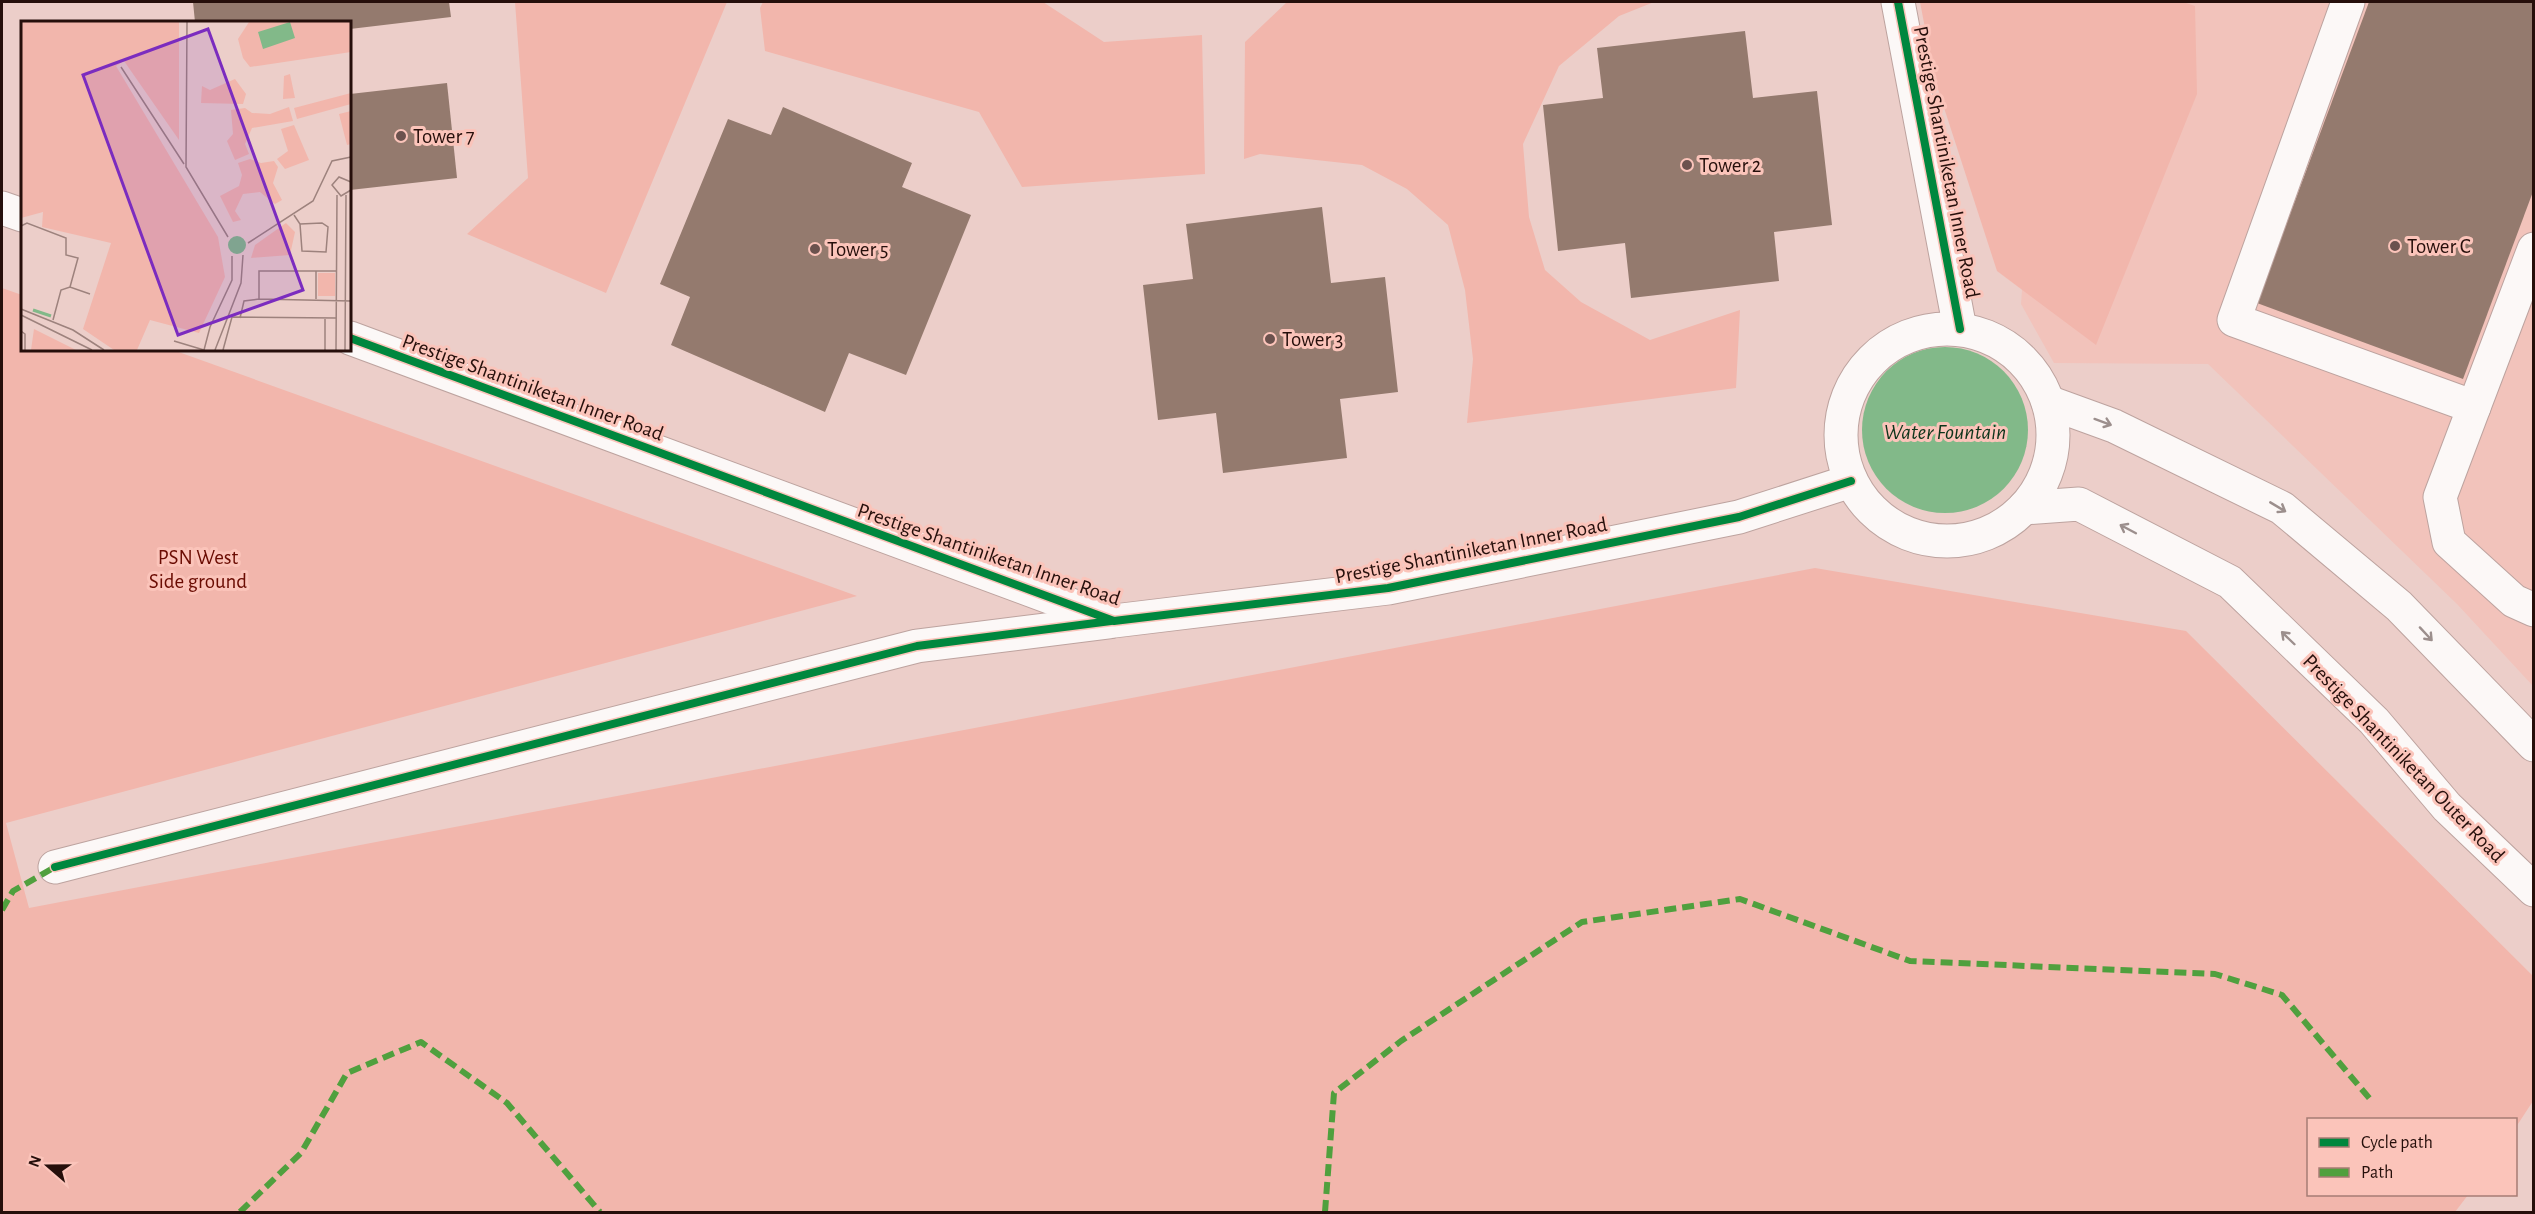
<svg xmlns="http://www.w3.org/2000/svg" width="2535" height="1214" viewBox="0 0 2535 1214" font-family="'Alegreya Sans',sans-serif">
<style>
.built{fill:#f2c3bb}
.green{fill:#f2b6ac}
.water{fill:#82b989}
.building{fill:#947a6e}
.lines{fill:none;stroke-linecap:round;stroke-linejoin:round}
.minor-casing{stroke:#bda39f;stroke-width:35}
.minor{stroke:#fcf8f7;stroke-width:33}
.quiet{stroke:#50a03e;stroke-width:6;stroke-dasharray:12 6;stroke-linecap:butt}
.cycleway-casing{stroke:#fbc4ba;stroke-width:11}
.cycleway{stroke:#00873e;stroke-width:8}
.oneway{stroke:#9c8f8d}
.poi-dot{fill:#6b524e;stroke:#fbc4ba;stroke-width:2}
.labels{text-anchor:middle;stroke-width:6;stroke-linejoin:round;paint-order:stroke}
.poi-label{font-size:21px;fill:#260f0b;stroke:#fbc4ba;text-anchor:start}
.street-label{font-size:21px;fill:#260f0b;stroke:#fbc4ba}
.park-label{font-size:21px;fill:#6a0b02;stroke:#fbc4ba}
.water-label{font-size:22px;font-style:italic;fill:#0d341a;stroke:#fbc4ba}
.inset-river{fill:none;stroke:#82b989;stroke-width:3}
.inset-road{fill:none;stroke:#9d827d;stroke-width:1.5}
.view{fill:#7b2cbf;fill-opacity:0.15;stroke:#7b2cbf;stroke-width:3}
.inset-edge{fill:none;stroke:#260f0b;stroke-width:3}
</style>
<rect width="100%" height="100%" fill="#eccec9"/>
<!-- built -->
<path class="built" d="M1953,2H2533V686L2457,604L2208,364L2054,363L2021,304L2024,264Z"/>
<!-- green -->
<g class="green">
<path d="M515,2H727L606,293L467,234L528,178Z"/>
<path d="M763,2H1043L1104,42L1202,35L1205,174L1022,187L979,112L765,51L760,8Z"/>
<path d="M1287,2H1654L1619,16L1559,66L1523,144L1529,217L1545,270L1581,302L1650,340L1740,310L1736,388L1467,423L1473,359L1465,290L1448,225L1407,189L1362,165L1260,154L1244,159L1245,42Z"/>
<path d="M1920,2H2183L2195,6L2197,94L2096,345L1997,271L1935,80Z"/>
<path d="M2,288L22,295V350H173L857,596L6,823L29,908L1815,568L2186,631L2533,976V1101L2516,1127V1120H2308V1194L2468,1195L2455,1212H2Z"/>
</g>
<!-- water -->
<circle class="water" cx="1945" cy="430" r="83"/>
<!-- building -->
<g class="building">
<path d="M193,2H449L451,17L350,29V22H195Z"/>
<path d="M2369,2H2534V189L2463,379L2257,303Z"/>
<path d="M1745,31L1753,98L1817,91L1832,225L1774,232L1779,281L1631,298L1625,243L1558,251L1543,105L1603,98L1597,48Z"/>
<path d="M447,83L457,178L350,190V94Z"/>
<path d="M783,107L912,163L902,187L971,215L906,375L849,353L825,412L671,345L690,297L660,284L728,119L771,135Z"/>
<path d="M1322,207L1331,283L1385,277L1398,392L1340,399L1347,458L1223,473L1216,413L1158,420L1143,285L1193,279L1186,224Z"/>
</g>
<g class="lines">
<!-- minor casing -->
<g class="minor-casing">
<g id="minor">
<path d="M1898,2L1960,329"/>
<path d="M2348,2L2234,320L2474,407L2534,249"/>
<path d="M2,208L22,215"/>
<circle cx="1947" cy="435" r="106"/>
<path d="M350,338L1114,621L1388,588L1739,517L1851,481"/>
<path d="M2048,402L2114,426L2282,508L2399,606L2534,745"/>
<path d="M2474,407L2440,497L2449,542L2514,601L2534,610"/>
<path d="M2024,508L2079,504L2230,582L2374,721L2447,807L2534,890"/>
<path d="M55,867L917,646L1109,622"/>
</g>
</g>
<!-- minor -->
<use href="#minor" class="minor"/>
<!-- quiet -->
<g class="quiet">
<path d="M2,910L13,891L55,867"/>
<path d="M240,1212L301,1153L347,1073L421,1042L507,1103L600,1212"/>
<path d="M1325,1212L1334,1093L1401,1041L1582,922L1740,899L1910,961L2215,974L2282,995L2370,1099"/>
</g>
<!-- cycleway casing -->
<g class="cycleway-casing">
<g id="cycleway">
<path d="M1898,2L1960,329"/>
<path d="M350,338L1114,621L1388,588L1739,517L1851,481"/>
<path d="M55,867L917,646L1111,621"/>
</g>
</g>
<!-- cycleway -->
<use href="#cycleway" class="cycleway"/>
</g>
<!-- one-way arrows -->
<defs><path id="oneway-shaft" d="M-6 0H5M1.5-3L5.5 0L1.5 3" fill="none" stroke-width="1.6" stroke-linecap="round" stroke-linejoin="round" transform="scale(1.5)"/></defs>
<g class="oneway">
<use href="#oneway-shaft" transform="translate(2103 422) rotate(20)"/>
<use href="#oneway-shaft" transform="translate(2278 507) rotate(31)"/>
<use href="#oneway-shaft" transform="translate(2128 529) rotate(-152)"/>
<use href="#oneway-shaft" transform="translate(2426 634) rotate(47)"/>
<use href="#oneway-shaft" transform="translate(2288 638) rotate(-136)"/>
</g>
<!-- markers -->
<g class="poi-dot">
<circle cx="401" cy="136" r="6"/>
<circle cx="1687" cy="165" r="6"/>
<circle cx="2395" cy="246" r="6"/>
<circle cx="815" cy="249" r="6"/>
<circle cx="1270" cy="339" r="6"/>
</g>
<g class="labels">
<!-- poi labels -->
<g class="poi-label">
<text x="413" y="143">Tower 7</text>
<text x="1699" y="172">Tower 2</text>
<text x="2407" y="253">Tower C</text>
<text x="827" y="256">Tower 5</text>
<text x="1282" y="346">Tower 3</text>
</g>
<!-- street labels -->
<g class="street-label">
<text transform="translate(1947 162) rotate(79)" y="7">Prestige Shantiniketan Inner Road</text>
<text transform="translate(533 387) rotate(20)" y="7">Prestige Shantiniketan Inner Road</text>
<text transform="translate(1471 550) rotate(-11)" y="7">Prestige Shantiniketan Inner Road</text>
<text transform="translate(989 554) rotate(19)" y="7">Prestige Shantiniketan Inner Road</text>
<text transform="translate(2404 758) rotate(46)" y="7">Prestige Shantiniketan Outer Road</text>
</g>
<!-- park labels -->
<g class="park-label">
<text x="198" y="564">PSN West<tspan x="198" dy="24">Side ground</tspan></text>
</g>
<!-- water labels -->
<g class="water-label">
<text x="1945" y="439">Water Fountain</text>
</g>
</g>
<!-- overview -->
<g transform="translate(21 21)">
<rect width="330" height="330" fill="#eccec9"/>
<path d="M0,1H158V119L103,40L95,45L197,216L204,256L178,312L129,299L116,329H93L62,308L90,222L21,206L22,191L0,197ZM228,1H330V31L229,46L222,37L217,18ZM269,53L274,77L262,78L263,55ZM214,58L225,73L222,83L180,82L181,65L189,69ZM330,72V83L276,98L273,87ZM268,86L272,100L231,107L224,123L228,133L214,139L206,120L212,113L210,89L224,87L231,92L249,93ZM330,90V123L326,124L318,93ZM273,104L288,139L264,148L256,138L267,130L260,108ZM229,138L240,142L253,140L257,146L252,162L261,179L254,183L239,171L222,173L214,190L220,199L212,201L199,175L218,165L221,154L217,142ZM265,202L274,211L269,234L230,237L234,224ZM297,252H314V275H297ZM13,308L55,329H10Z" fill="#f2b6ac"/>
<path d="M269,1L274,17L242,28L237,11ZM207 224a9 9 0 1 1 18 0a9 9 0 1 1-18 0Z" fill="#82b989"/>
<path class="inset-river" d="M12,289L30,295"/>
<path class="inset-road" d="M166,1L165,146L207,216M100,46L163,143M330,161L318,156L311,164L320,175L330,169M273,194L279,203L281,230L305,231L307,206L301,202L279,203M0,205L6,202L45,217V234L57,237L49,266M227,222L292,180L311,140L330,136M295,250H316M295,278V250H238V278L330,280M0,288L52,309L83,329M0,294L71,329M219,297L223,280L238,278M304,298V329M32,299L40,269L49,266L69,273M0,310L4,313V329M153,320L183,329M183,329L189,306L211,259V235M194,329L220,262L222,234M202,329L211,296L315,297M315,329L316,174M324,329L325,174"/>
<path class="view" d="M187,8L282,269L157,314L62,54Z"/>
<rect width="330" height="330" class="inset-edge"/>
</g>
<!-- border -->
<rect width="2535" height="1214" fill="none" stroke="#260f0b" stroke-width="6"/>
<!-- legend -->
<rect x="2307" y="1118" width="210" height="78" fill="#fbc4ba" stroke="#a67c74" stroke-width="1.5"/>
<rect x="2319" y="1138" width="30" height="9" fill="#00873e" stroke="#a67c74" stroke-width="1.5"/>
<text x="2361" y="1148" font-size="18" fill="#260f0b">Cycle path</text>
<rect x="2319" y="1168" width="30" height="9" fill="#50a03e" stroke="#a67c74" stroke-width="1.5"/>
<text x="2361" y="1178" font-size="18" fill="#260f0b">Path</text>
<!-- north arrow -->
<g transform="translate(48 1166) rotate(290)" stroke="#fbc4ba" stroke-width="4.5" paint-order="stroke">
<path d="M0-4.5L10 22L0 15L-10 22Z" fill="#260f0b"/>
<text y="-9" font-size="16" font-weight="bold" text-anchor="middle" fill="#260f0b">N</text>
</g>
</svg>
